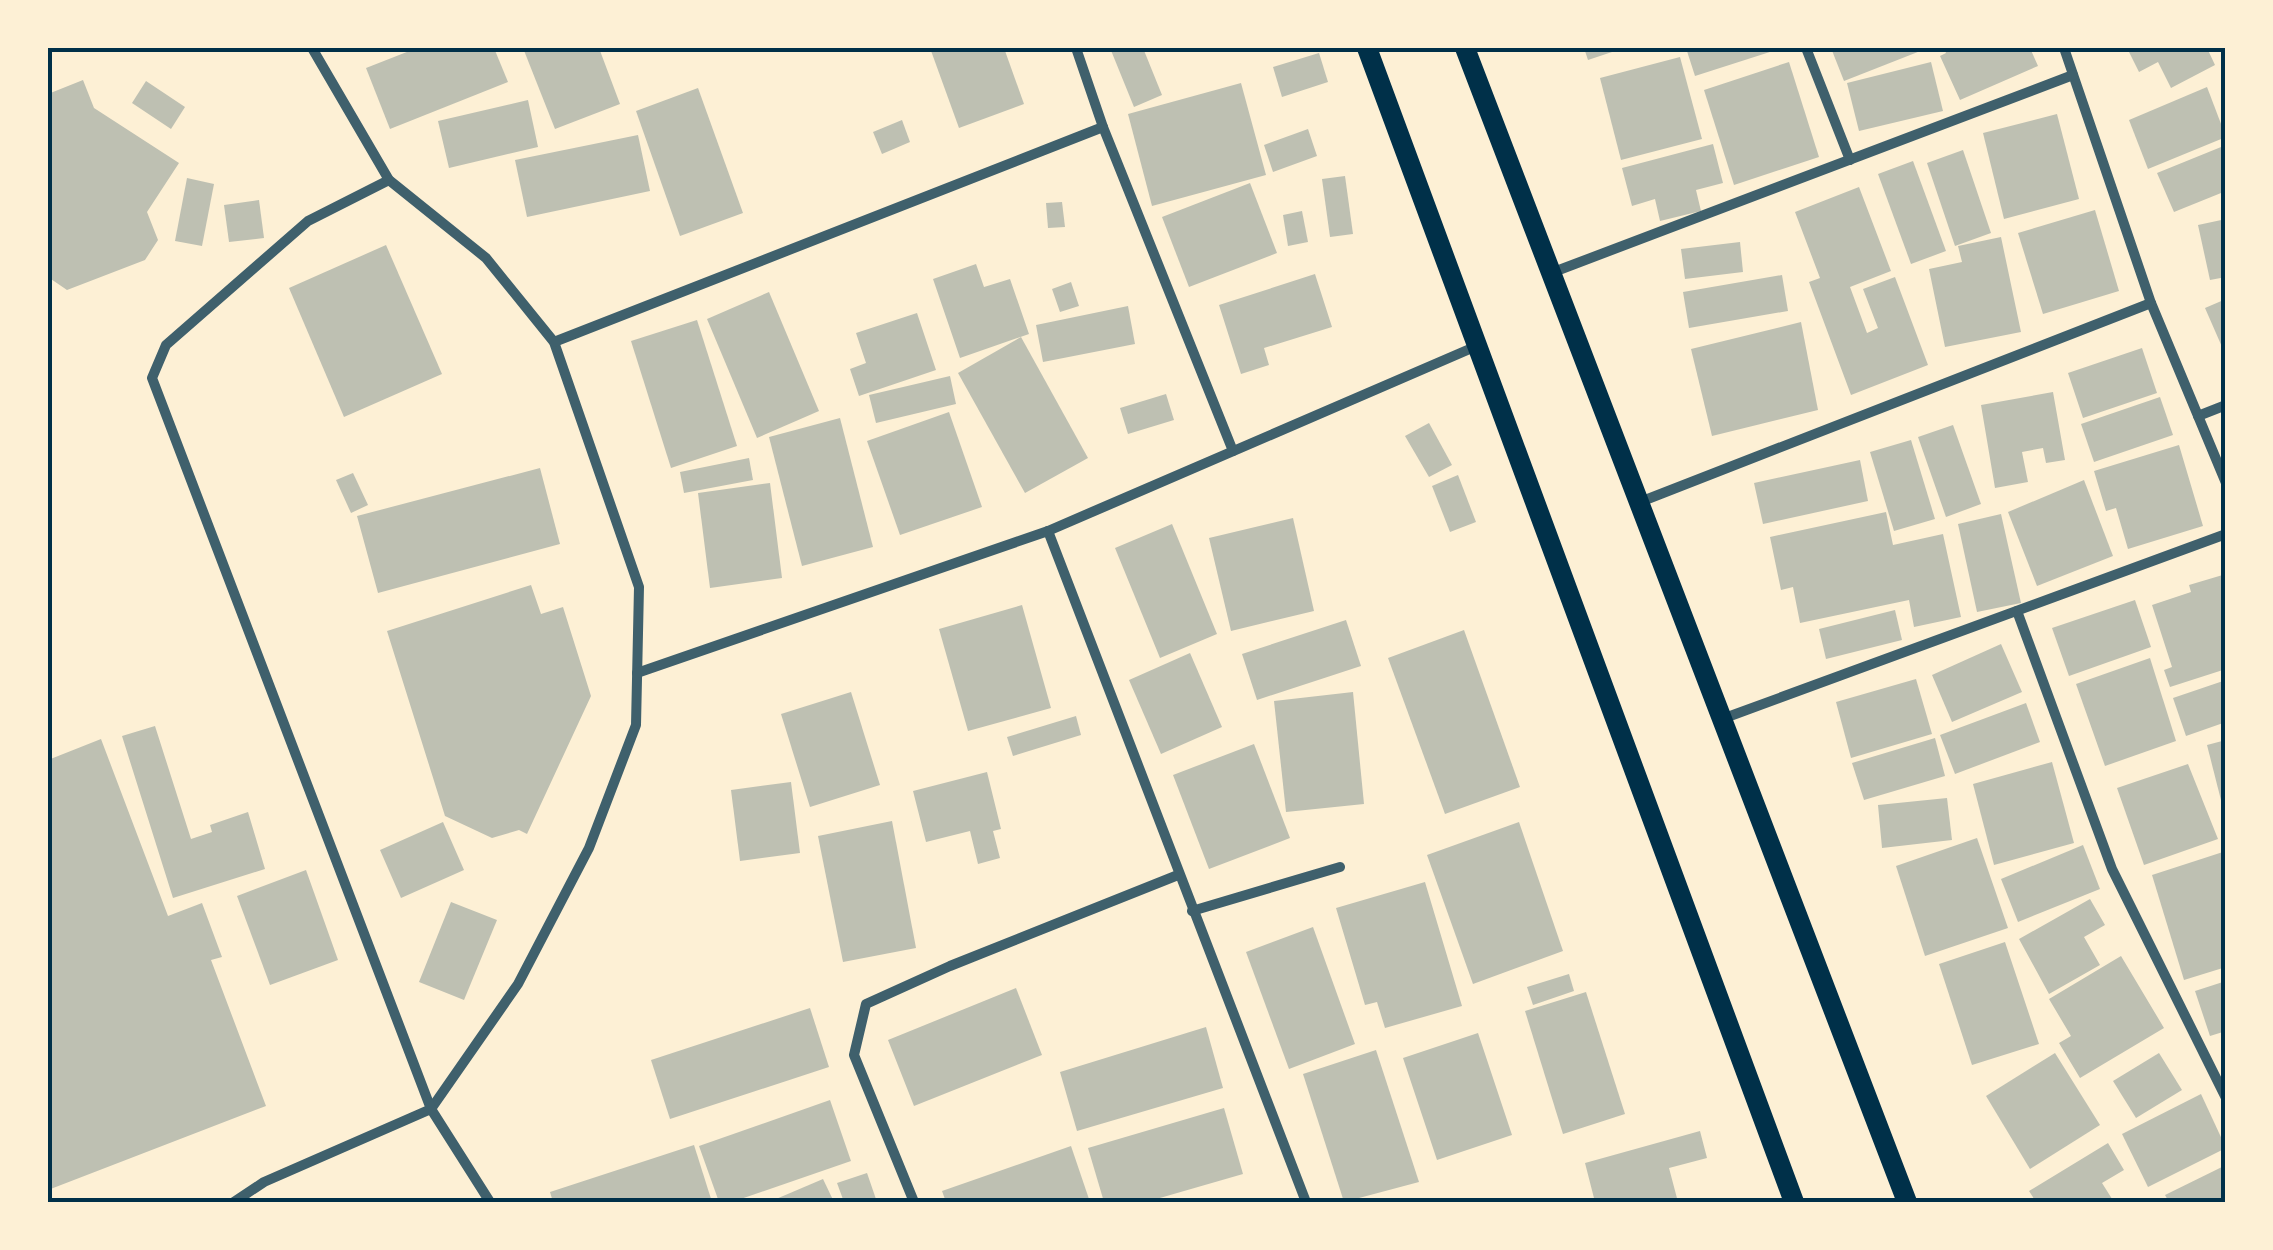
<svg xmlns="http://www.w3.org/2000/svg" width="2273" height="1250" viewBox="0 0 2273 1250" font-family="Overpass,sans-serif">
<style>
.building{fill:#bec0b2}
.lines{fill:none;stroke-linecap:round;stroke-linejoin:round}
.minor{stroke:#3f606c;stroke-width:10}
.secondary{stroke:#003049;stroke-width:20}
.neatline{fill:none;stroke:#003049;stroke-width:4}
</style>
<rect width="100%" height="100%" fill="#fdf0d5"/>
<!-- building -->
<g class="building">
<path d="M417,48H494L508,82L390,129L366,68Z"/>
<path d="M523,48H599L620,104L555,129Z"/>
<path d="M930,48H1004L1024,104L959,128Z"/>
<path d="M1110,48H1143L1162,95L1134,107Z"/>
<path d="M1584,48H1624L1588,60Z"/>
<path d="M1686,48H1782L1695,76Z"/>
<path d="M1831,48H1928L1844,81Z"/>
<path d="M1944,48H2030L2038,66L1960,100L1940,56L1946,53Z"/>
<path d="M2127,48H2207L2215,65L2171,88L2158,62L2139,72Z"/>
<path d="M1319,53L1328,82L1282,97L1273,67Z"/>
<path d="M1680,57L1702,139L1621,160L1600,78Z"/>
<path d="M1789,62L1819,157L1734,185L1704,90Z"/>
<path d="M1931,62L1943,111L1859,131L1847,83Z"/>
<path d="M83,80L94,108L179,163L147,212L158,240L145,260L67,290L48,277V94Z"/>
<path d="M146,81L185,107L171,129L132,103Z"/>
<path d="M1241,83L1266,175L1152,206L1128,114Z"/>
<path d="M2207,87L2226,137L2148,169L2129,120Z"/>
<path d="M698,88L743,213L680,236L636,111Z"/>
<path d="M528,100L538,147L449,168L438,121Z"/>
<path d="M2057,114L2079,199L2004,219L1983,133Z"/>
<path d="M902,120L910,142L882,154L873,132Z"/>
<path d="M1308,129L1317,156L1273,172L1264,145Z"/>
<path d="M638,135L650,191L527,217L515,160Z"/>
<path d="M1713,144L1723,183L1696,190L1701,211L1660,221L1655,199L1632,206L1622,168Z"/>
<path d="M2226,145V191L2174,212L2157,173Z"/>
<path d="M1963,150L1991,233L1955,246L1927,163Z"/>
<path d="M1913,161L1946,251L1911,264L1878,174Z"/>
<path d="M1345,176L1353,234L1330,237L1322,179Z"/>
<path d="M187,178L214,184L202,246L175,241Z"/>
<path d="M1250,183L1277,253L1189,287L1162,217Z"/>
<path d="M1859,187L1891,271L1850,287L1867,333L1878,328L1863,289L1895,277L1928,365L1851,395L1809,282L1820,278L1795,212Z"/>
<path d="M259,200L264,238L229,242L224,205Z"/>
<path d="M1062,202L1065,227L1048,228L1046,203Z"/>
<path d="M2095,210L2119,291L2043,314L2018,233Z"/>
<path d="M1302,211L1308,242L1288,246L1283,215Z"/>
<path d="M2226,219V277L2210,280L2198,225Z"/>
<path d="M2001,237L2021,332L1945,347L1929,269L1962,262L1958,246Z"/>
<path d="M1740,242L1743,272L1685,279L1681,249Z"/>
<path d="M386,245L442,374L344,417L289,288Z"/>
<path d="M976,264L984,287L1010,279L1029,334L960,358L933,279Z"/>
<path d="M1315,274L1332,327L1264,348L1269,365L1241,374L1219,305Z"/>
<path d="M1782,275L1788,311L1689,328L1683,292Z"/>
<path d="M1071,282L1079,306L1060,312L1052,289Z"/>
<path d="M769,292L819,411L757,438L707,319Z"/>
<path d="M2226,299V356L2205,308Z"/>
<path d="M1128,306L1135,344L1043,362L1036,325Z"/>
<path d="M917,313L936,370L859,396L850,369L866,363L856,333Z"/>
<path d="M697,320L737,446L671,468L631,341Z"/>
<path d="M1801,322L1818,410L1712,436L1691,349Z"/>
<path d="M1021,337L1088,458L1025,493L958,373Z"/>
<path d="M2142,348L2157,393L2083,418L2068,373Z"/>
<path d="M950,376L956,404L876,423L869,395Z"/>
<path d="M2053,392L2065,460L2046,463L2043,448L2022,452L2028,482L1995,488L1981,405Z"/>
<path d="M1166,394L1174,420L1128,434L1120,408Z"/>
<path d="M2160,397L2173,435L2094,462L2081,424Z"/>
<path d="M949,412L982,507L900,535L867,441Z"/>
<path d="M840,418L873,547L802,566L769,437Z"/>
<path d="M1429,423L1452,465L1429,477L1405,436Z"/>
<path d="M1953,425L1981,504L1946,517L1918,437Z"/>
<path d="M1911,440L1935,519L1894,531L1870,452Z"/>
<path d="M2179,445L2203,526L2128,549L2116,508L2106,511L2094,471Z"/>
<path d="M749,458L753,480L684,493L680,472Z"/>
<path d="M1860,460L1868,501L1763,524L1754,483Z"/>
<path d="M540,468L560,544L378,593L357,516Z"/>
<path d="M353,473L368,505L351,513L336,480Z"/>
<path d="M1458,475L1476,522L1450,532L1432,486Z"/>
<path d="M2084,480L2113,556L2037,586L2008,512Z"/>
<path d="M770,483L782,578L710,588L698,493Z"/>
<path d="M1886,512L1893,545L1943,534L1961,617L1914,627L1909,600L1800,623L1793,587L1781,590L1770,537Z"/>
<path d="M2001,514L2021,603L1977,612L1958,524Z"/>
<path d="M1293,518L1314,611L1231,631L1209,538Z"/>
<path d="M1172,524L1217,634L1160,658L1115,548Z"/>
<path d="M2226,574V669L2170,687L2164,670L2172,667L2152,605L2191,592L2189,585Z"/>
<path d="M531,585L541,614L563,607L591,696L527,834L519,830L492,838L445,816L387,631Z"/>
<path d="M2135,600L2151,647L2069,676L2052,628Z"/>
<path d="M1022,605L1051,708L968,731L939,629Z"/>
<path d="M1895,610L1902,640L1826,659L1819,629Z"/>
<path d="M1346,620L1361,666L1257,700L1242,654Z"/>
<path d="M1464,630L1520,787L1445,814L1388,658Z"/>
<path d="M2001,644L2022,692L1952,722L1932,675Z"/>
<path d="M1190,653L1222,727L1161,754L1129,680Z"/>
<path d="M2150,658L2176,741L2105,766L2076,684Z"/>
<path d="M1916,679L1932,734L1851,758L1836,702Z"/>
<path d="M2226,680V722L2186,736L2173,698Z"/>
<path d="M851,692L880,785L810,807L781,714Z"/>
<path d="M1353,692L1364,804L1286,812L1274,701Z"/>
<path d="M2026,703L2040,742L1955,774L1940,735Z"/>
<path d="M1076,716L1081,735L1013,756L1007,737Z"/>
<path d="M155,726L191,839L212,832L210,825L248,812L265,869L173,898L122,736Z"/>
<path d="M1935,738L1945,776L1864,800L1852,763Z"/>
<path d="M101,739L168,916L202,903L222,957L211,960L266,1106L48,1190V760Z"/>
<path d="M2226,740V812H2224L2207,745Z"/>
<path d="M1254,744L1290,838L1209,869L1173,775Z"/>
<path d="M2052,762L2074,843L1994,865L1973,784Z"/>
<path d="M2188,764L2218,839L2144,865L2117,788Z"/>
<path d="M987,772L1001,829L993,831L1000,858L978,864L970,831L926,842L913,791Z"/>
<path d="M791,782L800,853L740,861L731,790Z"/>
<path d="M1947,798L1952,840L1882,848L1878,805Z"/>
<path d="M892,821L916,948L843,962L818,836Z"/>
<path d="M443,822L464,870L401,898L380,850Z"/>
<path d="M1519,822L1563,951L1473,984L1427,855Z"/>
<path d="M1977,838L2008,928L1925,956L1896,866Z"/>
<path d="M2083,845L2100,889L2018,922L2001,879Z"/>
<path d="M2226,851V967L2184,980L2152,875Z"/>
<path d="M306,870L338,960L270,985L237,896Z"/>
<path d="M1425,882L1462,1006L1385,1028L1377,1002L1365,1005L1336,908Z"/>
<path d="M2090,899L2105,925L2084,937L2100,965L2049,994L2019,939Z"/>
<path d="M451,902L497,920L464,1000L419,982Z"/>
<path d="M1313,927L1355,1044L1289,1069L1246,952Z"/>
<path d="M2005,942L2039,1044L1972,1065L1939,964Z"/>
<path d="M2121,956L2164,1028L2080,1078L2059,1043L2071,1036L2049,999Z"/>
<path d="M1569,974L1574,991L1533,1005L1527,987Z"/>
<path d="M2226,981V1031L2210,1036L2195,991Z"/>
<path d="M1016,988L1042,1055L914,1106L888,1040Z"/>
<path d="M1586,992L1625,1114L1563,1134L1525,1011Z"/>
<path d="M810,1008L829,1067L670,1119L651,1060Z"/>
<path d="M1206,1027L1223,1088L1077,1131L1060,1072Z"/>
<path d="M1478,1033L1512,1135L1437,1160L1403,1058Z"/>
<path d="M1376,1050L1419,1182L1344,1202L1303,1074Z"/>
<path d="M2055,1053L2100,1125L2030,1169L1986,1096Z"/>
<path d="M2159,1053L2182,1090L2136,1118L2113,1081Z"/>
<path d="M2201,1094L2226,1148L2148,1187L2122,1134Z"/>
<path d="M830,1100L851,1161L732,1202H719L699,1146Z"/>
<path d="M1224,1108L1243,1174L1146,1202H1104L1088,1148Z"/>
<path d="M1700,1131L1707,1158L1669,1168L1678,1202H1595L1585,1163Z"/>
<path d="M2108,1143L2124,1170L2102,1183L2114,1202H2036L2029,1191Z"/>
<path d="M694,1145L712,1202H553L550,1192Z"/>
<path d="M1071,1146L1090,1202H946L942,1191Z"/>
<path d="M2226,1165V1202H2169L2165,1195Z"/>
<path d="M867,1173L877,1202H844L837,1183Z"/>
<path d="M823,1179L834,1202H769Z"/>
</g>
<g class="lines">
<!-- minor -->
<g class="minor">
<path d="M312,48L389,180L486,258L554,342L639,587L636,725L589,848L518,984L431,1109L490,1202"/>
<path d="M1076,48L1103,127L1233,451"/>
<path d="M1806,48L1850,160"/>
<path d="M2064,48L2151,303L2226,483"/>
<path d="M1551,273L2073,75"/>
<path d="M554,342L1103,127"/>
<path d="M2198,416L2226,405"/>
<path d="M1640,502L2151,303"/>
<path d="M1048,531L1306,1202"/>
<path d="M2017,611L2112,869L2226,1098"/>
<path d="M637,673L1048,531L1479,345"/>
<path d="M1722,719L2226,534"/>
<path d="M1192,911L1340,867"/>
<path d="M234,1202L264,1182L431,1109L152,378L166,345L308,221L389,180"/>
<path d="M914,1202L854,1055L866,1004L950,966L1178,875"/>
</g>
<!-- secondary -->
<g class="secondary">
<path d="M1367,48L1794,1202"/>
<path d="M1465,48L1907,1202"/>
</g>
</g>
<!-- border -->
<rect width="2273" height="1250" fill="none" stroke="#fdf0d5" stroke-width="100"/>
<rect x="50" y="50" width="2173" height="1150" class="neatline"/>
</svg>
